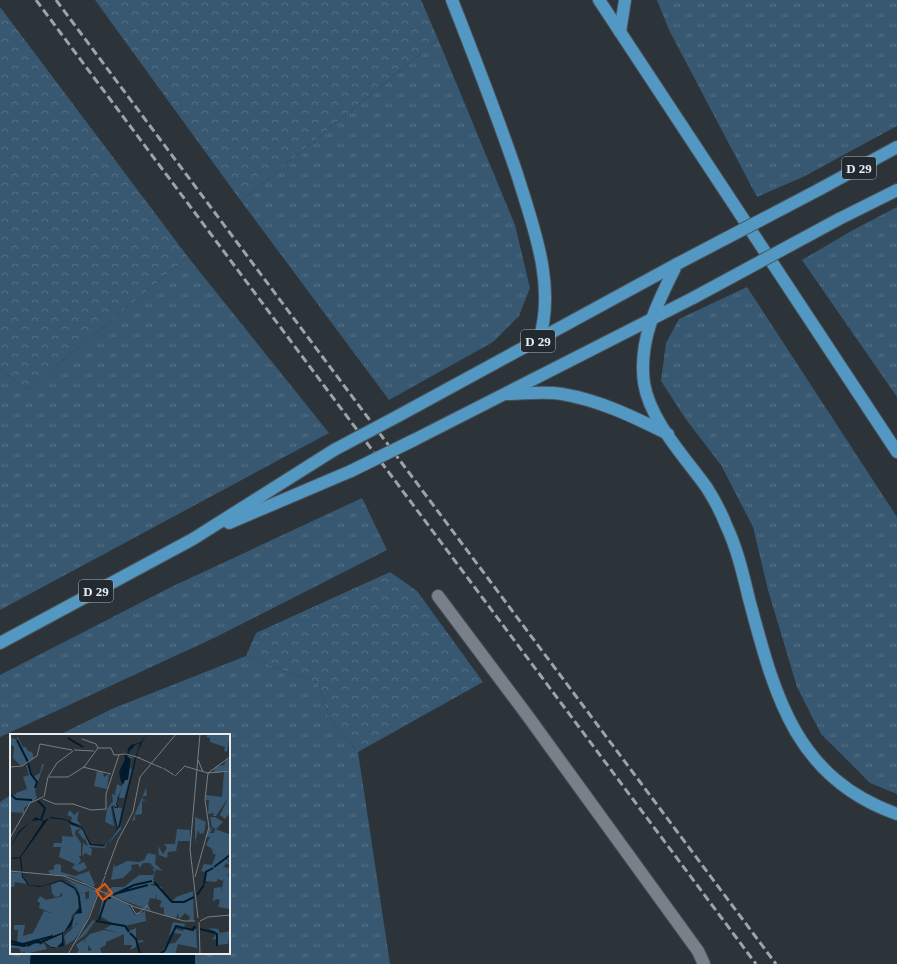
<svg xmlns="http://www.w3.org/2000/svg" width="897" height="964" viewBox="0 0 897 964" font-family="'Times New Roman',serif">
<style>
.grass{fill:url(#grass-tufts)}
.forest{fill:url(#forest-crowns)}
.water{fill:#011b2e}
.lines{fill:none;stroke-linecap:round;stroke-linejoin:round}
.minor-casing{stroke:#4b5257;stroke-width:14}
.major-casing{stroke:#4b5257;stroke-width:14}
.minor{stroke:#788189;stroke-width:12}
.major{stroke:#5397c3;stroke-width:12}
.rail{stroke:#9da4a8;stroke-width:3;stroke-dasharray:8 4;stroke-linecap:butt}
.major-bridge-casing{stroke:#4b5257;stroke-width:14;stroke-linecap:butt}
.major-bridge{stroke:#5397c3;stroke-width:12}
.labels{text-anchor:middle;stroke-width:3;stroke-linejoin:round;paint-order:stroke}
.shield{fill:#222a30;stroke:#adb2b7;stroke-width:1}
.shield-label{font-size:13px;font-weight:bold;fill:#e8edf1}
.inset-river{fill:none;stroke:#011b2e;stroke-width:2}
.inset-road{fill:none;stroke:#777e83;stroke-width:1}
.view{fill:#e8590c;fill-opacity:0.15;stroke:#e8590c;stroke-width:2}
.inset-edge{fill:none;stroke:#e8edf1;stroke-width:2}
</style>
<defs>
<pattern id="grass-tufts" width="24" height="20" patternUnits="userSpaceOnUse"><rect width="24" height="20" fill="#375870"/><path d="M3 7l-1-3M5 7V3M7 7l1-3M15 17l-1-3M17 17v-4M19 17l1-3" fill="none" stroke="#547085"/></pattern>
<pattern id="forest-crowns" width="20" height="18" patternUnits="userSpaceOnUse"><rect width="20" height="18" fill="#375870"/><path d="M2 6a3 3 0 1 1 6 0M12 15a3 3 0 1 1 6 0" fill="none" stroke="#547085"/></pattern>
</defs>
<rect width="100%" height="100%" fill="#2c343a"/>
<!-- grass -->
<g class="grass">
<path d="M657,0H897V126L803,177L757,197L669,30Z"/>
<path d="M438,39L515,225L530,288L519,316L493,342L389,400L241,201Z"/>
<path d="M897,207V397L802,260L853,230Z"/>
<path d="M188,257L329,433L0,610V369L27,390Z"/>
<path d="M747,287L897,517V794L870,783L821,734L797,687L768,590L753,527L721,465L685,418L661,381L666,343L679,319Z"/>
<path d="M362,498L387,550L216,637L0,737V675L171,587Z"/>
<path d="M246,656L318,683L328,715L358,752L390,964H195V953H229V735H59L114,708Z"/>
<path d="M11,795V953H31L30,964H0V802Z"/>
</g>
<!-- forest -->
<g class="forest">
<path d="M95,0H421L438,39L241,201Z"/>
<path d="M0,7L188,257L27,390L0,369Z"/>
<path d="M390,572L417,591L483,682L358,752L328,715L318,683L246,656L256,633Z"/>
</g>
<!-- water -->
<path class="water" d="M31,953H195V964H30Z"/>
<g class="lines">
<!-- minor casing -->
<g class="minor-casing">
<path id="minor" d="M438,596L527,715L698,951L704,964"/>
</g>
<!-- major casing -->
<g class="major-casing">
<g id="major">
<path d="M452,0C475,59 498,117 518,177C534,229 556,286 539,340"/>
<path d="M599,0L897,452"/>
<path d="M620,32L625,0"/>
<path d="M820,189L897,147"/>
<path d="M839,219L897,190"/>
<path d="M677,264C658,302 638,339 644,383C650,421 685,457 707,488C714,499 721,512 726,525C737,548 743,574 749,599C774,692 794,778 897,814"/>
<path d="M506,394C524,394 544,391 562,394C599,400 634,417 668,434"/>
<path d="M398,416L677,264"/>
<path d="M414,440L693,298"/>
<path d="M229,523L351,471"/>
<path d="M0,643L193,539L334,450"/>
</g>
</g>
<!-- minor -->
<use href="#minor" class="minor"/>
<!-- major -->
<use href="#major" class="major"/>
<!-- rail -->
<g class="rail">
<path d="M36,0L756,964"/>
<path d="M56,0L776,964"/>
</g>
<!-- major-bridge casing -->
<g class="major-bridge-casing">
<g id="major-bridge">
<path d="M677,264L820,189"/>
<path d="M693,298L839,219"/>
<path d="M334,450L398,416"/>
<path d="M351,471L414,440"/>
</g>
</g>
<!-- major-bridge -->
<use href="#major-bridge" class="major-bridge"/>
</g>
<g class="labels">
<!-- shield labels -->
<g class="shield">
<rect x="842" y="157" width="34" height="22" rx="3"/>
<rect x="521" y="330" width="34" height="22" rx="3"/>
<rect x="79" y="580" width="34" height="22" rx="3"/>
</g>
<g class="shield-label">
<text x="859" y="173">D 29</text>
<text x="538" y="346">D 29</text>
<text x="96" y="596">D 29</text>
</g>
</g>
<!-- overview -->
<g transform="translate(10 734)">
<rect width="220" height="220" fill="#2c343a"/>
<path d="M199,0H220L217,18L214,17L215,13L200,8V4L196,3ZM7,2L13,13H16L18,17L22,18L24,24L11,32L3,24L4,13L0,10V3L7,6ZM217,25L220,27V36L205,39L204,36L207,32L214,31ZM32,30H34L25,57L27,64L14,74V79L0,78V60L6,61V59L17,55L13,43L19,41L16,31H19L23,43L30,39ZM214,38H220V79L215,85L210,81L218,64L206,82H203L204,79L198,80L199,66H196V61L212,63ZM102,60L107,61L108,73L102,71L101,73L104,92L95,88L97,75L103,67ZM103,73L112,74L108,94L106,93ZM60,76L64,81L69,77L67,86L71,91L61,88L62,83L57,81ZM185,83L196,88L194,99L190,100L188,96L185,109ZM200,83H205L213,88L206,95L202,93ZM60,90L71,95L66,96L65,100L71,109V122H69L71,127L67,131L74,128L77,134L69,138L62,134L65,130L49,123L51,113H43L44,109H52V102L63,103ZM199,93L202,95L200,99H204L205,95L219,100L220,127L216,123L210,128L207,125L211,121L203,120L202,115L196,111L200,103H196ZM167,95L180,96V107H168L166,117L158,118L157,124L149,121L148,112L153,120L157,114L154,110H165ZM73,109L82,115L81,122L75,119L72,122ZM138,119L146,121L145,130L153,137L145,135L140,129H133L130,134L128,130L121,131L122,135L113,144L101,146L104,130L105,133L117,127L129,128L134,126ZM48,130L51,131V138L65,142L79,137L85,151L84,153L62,143L40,140L38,137L44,135V131ZM194,130L202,131L210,137L214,133L220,135L218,142L220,143V175L208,173L210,166L206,165L203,168L204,154L211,153V157L214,145L213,147L208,145L206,148L194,147L195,138L191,137ZM142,135H144L146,136L143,145L146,150H141L140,151L152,153V158L163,167L166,163L183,157L184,186L179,187L180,183L175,179L169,185L168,179L166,184L154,181V173L151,174L150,171L152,167L146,165L147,159L145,165L140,164L138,170L141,177L95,159L102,153H114L129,141H143L145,138ZM0,138L12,139L17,150L5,148L4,153H0ZM52,143L84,155L87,161L75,191L64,206L56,211L54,202L72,186L71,168L79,164V157L71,160L67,152ZM50,147L64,155L68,163L69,174L62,181L60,191L55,197L31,207L25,205L14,210L7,208L8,196H4V191H15L13,202L16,201L23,199L34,177L44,180L29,174L30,169L27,167L30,162L36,166L53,162L51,158L50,162L45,163L42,159L41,151ZM95,160L118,170L125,181L135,177L136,187L115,192L119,198L96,208V211L90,214L92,220H66L69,216L66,211L73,206L78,211V217L82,216L74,206L80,200L93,196L111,199L94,195L103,190L89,181L92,167L96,168L100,164L94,162ZM83,186L85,187L76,200L63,211ZM163,188L175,190L174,194L166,192V195L173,197L174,194L183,196L186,194L187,214L168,210L165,220H150L157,210L165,209L172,200L163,199L164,196L159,202ZM126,194V203L127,207L133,206V208L127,209L126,213L120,216L122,211H114V199ZM199,194L208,195L210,199L220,197L218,210L207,211V205L202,206L207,199ZM25,208L27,212L34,209L37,215L15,220L17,212Z" fill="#375870"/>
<path d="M111,92V95L100,108L94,114L78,113L75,104L74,106L68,98L71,95L73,96L80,111L93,113ZM206,120L211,121L207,125L210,127L216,123L220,131L216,129L211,137L204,134L202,131ZM139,141L142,148L131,152L133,162L129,152L120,155L121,165H126L124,160H127L129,167L119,166L118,156V162L115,157L104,162L102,161L139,147ZM54,147L67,152L71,160L75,158L76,167L71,168L73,190L67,189L64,194L62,193L64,182L71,175L70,162L66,153ZM52,200V209L47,214L41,213L34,208ZM25,208L32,209L26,213L25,208L20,210L17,212L18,215L15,220L14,217L12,220L9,214H0V209L13,213Z" fill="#375870"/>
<path d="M117,22L122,23L120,33L122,36L114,64H110L105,60L107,50L112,53V31L115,27V29ZM87,37L93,38L94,43L99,40L97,55L84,52ZM136,54L137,62H133L132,65L137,66L132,67V80L125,81V86L122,87Z" fill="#375870"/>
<path d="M136,0L128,17L110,92L97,111L93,112L80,111L71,93L62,91L56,86L39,84L11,123L13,142L19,151L32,152L51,146L64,153L69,159L72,179L65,180L61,192L53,199L54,212L42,214L33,208H23L13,212L0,209L13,211L25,206L31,207L54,198L69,174L68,162L65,155L51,147L30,153L18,151L12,143L10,124L2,125L0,123V113L9,97L26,83L33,87L41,83L55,85L72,93L81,110L96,111L107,96L102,73L108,74L106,70L112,53L109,38L115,25L114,21L121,17L123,13L119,18L117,16L121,11L131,8ZM130,9L124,28L108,95L103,73H109L107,70L112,53L111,47L113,51L115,46H118L121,25L117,22L125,11ZM30,86L33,88L10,123L1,124L0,113L10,98L21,87ZM52,200V208L47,213H41L34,208Z" fill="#011b2e" fill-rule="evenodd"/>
<path class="inset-river" d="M58,4L73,13M7,6L18,28M18,29L21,40L27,48L25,54M0,60L6,65L22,66M28,67L35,74L31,86M204,133L220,121M144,148L162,168H174L184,163M194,150L196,138L203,134M108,159L138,151M103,161L124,151L142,147M187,161L194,151M89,186L96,164H101M86,187L115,192L119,198M174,194L183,196L184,193L186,194M190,195L206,199M120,199L126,205L130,220M207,199V212M0,207L13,210L43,202M0,210L16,212M17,212L25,208L32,209M150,220L155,216L166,192L174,194"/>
<path class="inset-road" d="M72,5L86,10L88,14H101L104,21L116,20L130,24M64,16L84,17M129,24L152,34M188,26L193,38M174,32L198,39L220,23M0,33L12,32L27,22L30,10L62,16M73,33L101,40M153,34L164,41M165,42L174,33M39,43H58L74,33L88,14M34,63L38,43L47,29L63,17M33,65L45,70H64M63,70L81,76L96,75V60L109,21M0,104L20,69L33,63M0,137L54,142L75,150M95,141L108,106L123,78L130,43L166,0M185,143L199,93L195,66L198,39L220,37M73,149L125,173L174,187H185M121,172L126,180L129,179M129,179L138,171M188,184L180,115L190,0M190,187L198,183L220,181M189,188L190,220M58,220L79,184L95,142"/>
<path class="view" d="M95,150L102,159L93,166L86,157Z"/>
<rect width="220" height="220" class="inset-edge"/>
</g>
</svg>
